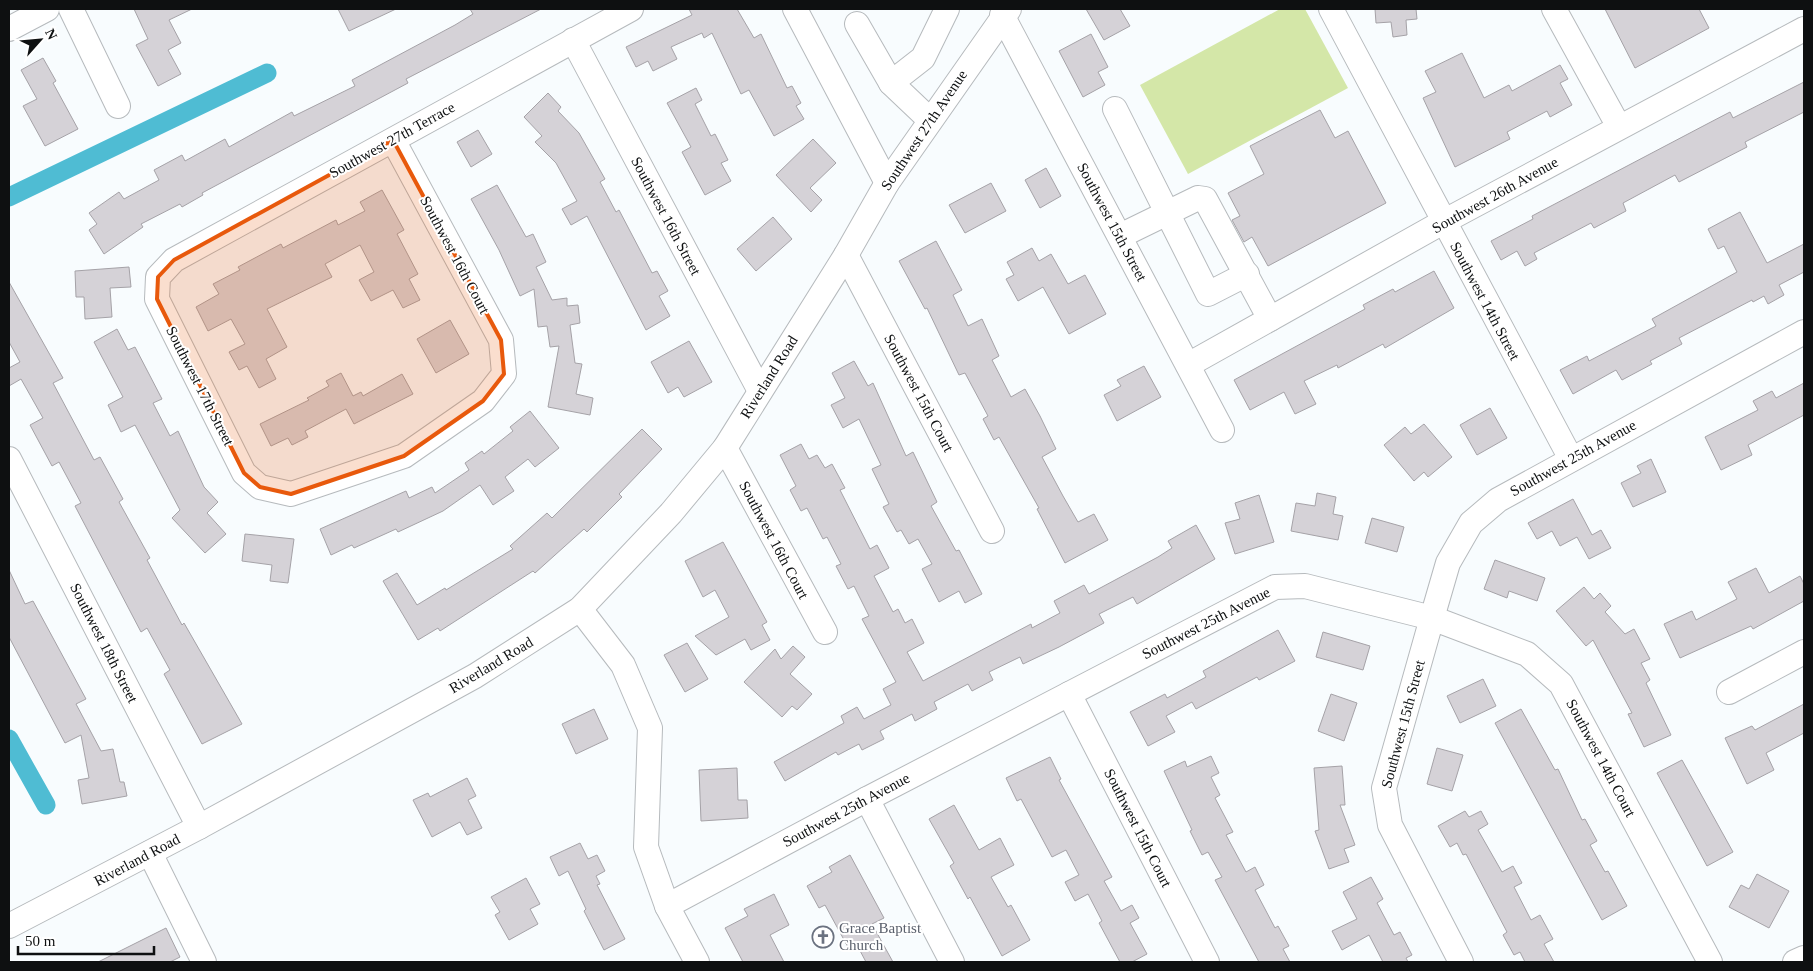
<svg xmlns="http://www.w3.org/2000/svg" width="1813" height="971" viewBox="0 0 1813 971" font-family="Georgia,serif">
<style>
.green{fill:#d4e7a8}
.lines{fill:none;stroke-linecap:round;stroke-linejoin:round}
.canal{stroke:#4fbcd3;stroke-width:19}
.building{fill:#d5d2d7;stroke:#a5a2a7}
.minor-casing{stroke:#b6babd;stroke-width:26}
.minor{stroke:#fff;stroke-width:24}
.marked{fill:#e8590c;fill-opacity:0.2;stroke:#e8590c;stroke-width:4;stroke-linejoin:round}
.labels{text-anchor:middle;stroke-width:4;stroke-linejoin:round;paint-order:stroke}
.street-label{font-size:15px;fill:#0e1011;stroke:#fff}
.worship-label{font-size:15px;fill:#5b616d;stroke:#fff;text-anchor:start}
</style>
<rect width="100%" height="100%" fill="#f8fcfe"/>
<!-- green -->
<path class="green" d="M1280,9H1305L1348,88L1188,174L1140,85Z"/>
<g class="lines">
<!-- canal -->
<g class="canal">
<path d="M9,197L267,73"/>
<path d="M9,739L46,805"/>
</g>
</g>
<!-- building -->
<g class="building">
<path d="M134,9H192L169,20L181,43L168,50L181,74L158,86L136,45L148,39Z"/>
<path d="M338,9H396L349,31Z"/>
<path d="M470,9H541L406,79L408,83L202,193L203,195L182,207L180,204L141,224L143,227L104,254L89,230L97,224L89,213L119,192L124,199L159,180L154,170L182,155L185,161L225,139L229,147L292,112L294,116L355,86L352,80L455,25L473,14Z"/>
<path d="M689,9H737L754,38L761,34L787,88L792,86L801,103L796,106L804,119L774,136L749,90L741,94L712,33L704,38L702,33L671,47L677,59L653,71L648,61L636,67L626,47L692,15Z"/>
<path d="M1086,9H1120L1130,26L1104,40Z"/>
<path d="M1375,9H1416L1417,19L1406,20L1407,35L1393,37L1391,22L1376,23Z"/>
<path d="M1605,9H1699L1709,28L1635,68Z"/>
<path d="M1091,34L1108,67L1098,72L1105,85L1083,97L1059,51Z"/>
<path d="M1462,53L1484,98L1509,85L1512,91L1560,65L1568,79L1560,83L1572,105L1550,117L1547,111L1507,132L1510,139L1455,167L1423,98L1436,92L1425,71Z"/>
<path d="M43,58L56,81L53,83L78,129L45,146L23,106L37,99L21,70Z"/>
<path d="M1804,82V112L1745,142L1747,147L1679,182L1675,175L1623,203L1626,211L1594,228L1591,223L1534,253L1537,259L1525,266L1517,251L1501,260L1491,241L1533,219L1532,216L1707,124L1730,112L1733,118Z"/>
<path d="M696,88L702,100L695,104L711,136L715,134L728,160L721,163L731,181L705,195L682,152L691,147L667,103Z"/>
<path d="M548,93L561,107L558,111L579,133L605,179L600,182L616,212L619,210L652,273L657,271L668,291L659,296L670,316L646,330L587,216L571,225L562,209L577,201L556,163L535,142L542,136L524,117Z"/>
<path d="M1320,110L1335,138L1348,131L1386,203L1268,266L1252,237L1244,242L1232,220L1240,216L1228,193L1264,174L1250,146Z"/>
<path d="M478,130L492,154L471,167L457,142Z"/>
<path d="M813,139L836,163L810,188L822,200L811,212L776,175Z"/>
<path d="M1046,168L1061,196L1040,208L1025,180Z"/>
<path d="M991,183L1006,211L965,233L949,205Z"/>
<path d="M497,185L526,237L533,234L546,262L536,267L552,300L567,298V306L578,305L580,323L570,325L575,363L582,364L576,394L593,398L590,415L548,407L559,346L550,347L547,326L538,327L534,289L520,296L499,250L471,199Z"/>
<path d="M382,190L404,230L397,234L418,274L409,279L420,300L403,308L393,290L371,301L359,280L374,272L360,245L325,264L332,277L267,309L287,347L266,359L276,379L259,388L247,366L239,370L229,352L245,344L231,319L208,331L196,307L219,294L213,284L240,270L238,267L281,244L283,248L336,220L338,225L365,211L360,202Z"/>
<path d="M1740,212L1767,263L1804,244V272L1779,285L1784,295L1768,304L1764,296L1753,302L1752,300L1679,338L1682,344L1650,361L1652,364L1622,380L1616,370L1573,394L1560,370L1587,356L1589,361L1656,326L1652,319L1737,272L1724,246L1718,249L1708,229Z"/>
<path d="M773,217L792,239L756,271L737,249Z"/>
<path d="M936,241L962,290L953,295L968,326L982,319L999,356L992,360L1011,397L1025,389L1040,416L1056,449L1042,457L1063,496L1078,522L1094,514L1108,540L1065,563L1037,509L1039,508L999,437L994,440L983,419L988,416L965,373L959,375L927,308L925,309L899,261Z"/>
<path d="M1032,248L1039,261L1051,254L1068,284L1085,275L1106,314L1069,334L1043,287L1018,301L1006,279L1014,275L1007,262Z"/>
<path d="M129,267L131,287L110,288L112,317L85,319L84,297H76L75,271Z"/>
<path d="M1434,271L1454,308L1385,348L1383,344L1338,368L1337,365L1304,381L1316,404L1295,414L1284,392L1250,410L1234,380L1365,309L1363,305L1393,289L1395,292Z"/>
<path d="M9,282L63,378L53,383L94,460L100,457L123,499L119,502L150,558L147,560L182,625L184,623L242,724L202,744L164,674L170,670L147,628L141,632L75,506L81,503L59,462L52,466L30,425L43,418L21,379L9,386V368L20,362L9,342Z"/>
<path d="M450,320L469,354L436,373L417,339Z"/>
<path d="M117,329L128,350L135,347L162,399L153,403L170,436L178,431L204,487L218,502L207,513L226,534L205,553L172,518L180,510L135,425L121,432L108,405L123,397L94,342Z"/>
<path d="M689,341L712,382L684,397L678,387L668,393L651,362Z"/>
<path d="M854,361L868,386L873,383L906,456L913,452L937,502L931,506L956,551L959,550L982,594L965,603L959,591L939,602L922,569L932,564L918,539L909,544L901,530L897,532L883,507L889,504L872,469L881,465L859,419L843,428L831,405L845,398L832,373Z"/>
<path d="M1144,366L1161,397L1117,421L1104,395L1121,386L1117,380Z"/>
<path d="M341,373L353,396L361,392L363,396L402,374L413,394L354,424L346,409L305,431L308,437L292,445L288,438L271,446L260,424L309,400L307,398L329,386L326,381Z"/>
<path d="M1804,383V415L1748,445L1752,455L1721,470L1705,437L1758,410L1753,401L1772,391L1776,398Z"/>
<path d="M1490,408L1507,438L1477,455L1460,425Z"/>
<path d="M530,411L559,448L535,467L528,459L505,477L514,491L493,505L480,485L443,511L398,532L396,529L354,548L352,545L331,555L320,529L406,491L409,498L432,487L435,493L469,470L465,463L482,451L484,454L513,431L510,427Z"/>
<path d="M1424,424L1452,457L1428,477L1424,472L1414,481L1384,445L1405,427L1411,434Z"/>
<path d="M642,429L662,449L619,494L622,497L587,532L584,529L535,573L533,571L440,631L438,628L418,640L383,581L397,573L417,605L445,588L446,590L513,549L510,546L547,513L552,518Z"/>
<path d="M801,444L809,459L817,455L825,468L832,464L845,488L840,490L870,549L877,545L889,568L874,576L893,612L898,609L905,623L912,619L924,643L907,652L923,681L1031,624L1032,628L1060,613L1054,601L1084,585L1089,594L1158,557L1172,548L1168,541L1196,525L1215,559L1137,604L1133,597L1099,614L1104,623L1059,647L1023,664L1020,657L989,672L993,680L972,691L968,684L934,702L937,709L915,721L912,714L880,731L884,739L862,750L859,744L838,755L836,752L785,781L774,762L844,723L841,716L857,707L864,719L891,705L883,689L896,682L862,619L869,616L854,586L848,589L836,566L841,564L827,537L823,539L807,508L801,511L790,490L796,486L780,455Z"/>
<path d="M1651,459L1666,492L1633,507L1621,483L1641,473L1637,466Z"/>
<path d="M1317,493L1336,497L1333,514L1343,516L1338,540L1291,531L1296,503L1315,506Z"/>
<path d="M1259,495L1274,542L1235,554L1225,523L1240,519L1235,503Z"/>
<path d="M1573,499L1592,535L1601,530L1611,548L1589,559L1577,537L1560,546L1552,531L1537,539L1528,523Z"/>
<path d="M1372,518L1404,527L1397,552L1365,543Z"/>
<path d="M245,534L294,539L288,583L270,581L272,565L242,561Z"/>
<path d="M723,542L767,622L762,625L770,640L751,650L745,639L716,655L695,636L729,617L715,590L703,597L685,561Z"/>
<path d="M1495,560L1545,578L1537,601L1509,591L1507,598L1484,589Z"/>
<path d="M1756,568L1769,593L1800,576L1804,584V601L1753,629L1751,626L1680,658L1664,624L1692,611L1696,620L1737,599L1728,582Z"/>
<path d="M9,570L25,604L33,601L86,699L76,704L101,751L113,749L120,782H124L127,796L82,804L78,780L89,778L81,735L65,743L9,637Z"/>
<path d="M1584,587L1594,599L1600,593L1611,606L1605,612L1625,634L1634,629L1650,659L1641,663L1650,680L1646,683L1671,735L1644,747L1628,714L1632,713L1593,640L1586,646L1556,611Z"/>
<path d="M1278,630L1295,661L1259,680L1257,677L1196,709L1192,702L1166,716L1175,732L1148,746L1130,712L1165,694L1167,698L1206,677L1203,671Z"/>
<path d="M1323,632L1370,646L1363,670L1316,657Z"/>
<path d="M687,643L708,679L685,692L664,655Z"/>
<path d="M793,646L805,657L790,674L812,694L797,710L792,706L782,717L744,682L775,649L781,659Z"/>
<path d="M1483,679L1496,706L1460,723L1447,696Z"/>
<path d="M1331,694L1357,703L1344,741L1318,731Z"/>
<path d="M1804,704V733L1766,753L1774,770L1747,784L1725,738L1752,726L1755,730Z"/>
<path d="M594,709L608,739L576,754L562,724Z"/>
<path d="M1521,709L1555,770L1558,769L1582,820L1585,819L1597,841L1590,845L1605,872L1608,871L1627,906L1602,920L1495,723Z"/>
<path d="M1437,748L1463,755L1452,791L1427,784Z"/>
<path d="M1211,756L1219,773L1211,777L1220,795L1215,798L1233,832L1226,835L1246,872L1255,867L1264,885L1255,890L1275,928L1278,926L1289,946L1283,949L1290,962H1259L1215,880L1222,877L1208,852L1202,855L1190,831L1192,830L1164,771L1185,761L1187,767Z"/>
<path d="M1050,757L1061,779L1059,780L1112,877L1104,881L1121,911L1132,905L1139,918L1130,923L1147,954L1132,962H1120L1099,923L1102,921L1088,894L1075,901L1065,882L1079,875L1066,850L1052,857L1021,799L1017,801L1006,778Z"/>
<path d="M1682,760L1733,852L1707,866L1657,773Z"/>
<path d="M1342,766L1345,805H1340L1355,845L1344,849L1349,862L1329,869L1315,831L1319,830L1314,768Z"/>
<path d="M737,768L738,800H747L748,818L701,821L699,770Z"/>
<path d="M467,778L476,796L468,800L482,828L467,835L460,822L432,837L413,800L428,793L430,797Z"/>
<path d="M954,805L979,850L1000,838L1014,865L991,877L1008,907L1011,905L1030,940L1002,956L970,897L968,899L950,866L954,863L929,819Z"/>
<path d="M1465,811L1469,817L1481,811L1488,824L1478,830L1502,872L1513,866L1522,883L1514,887L1531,920L1540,915L1553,939L1544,944L1554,962H1525L1520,952L1514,955L1503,935L1507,932L1466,854L1463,855L1457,843L1450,847L1438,826Z"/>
<path d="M580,843L588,859L597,855L605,871L596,876L600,884L597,885L625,939L604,950L584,911L586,909L568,871L559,876L550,857Z"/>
<path d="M850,855L884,918L872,924L893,962H866L857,945L849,949L825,905L819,908L807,886L832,872L829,867Z"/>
<path d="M1757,874L1789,891L1769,928L1729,907L1741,885L1749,889Z"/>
<path d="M1371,877L1383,899L1377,903L1394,935L1400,932L1412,955L1406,958L1408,962H1383L1369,935L1342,950L1332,931L1357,919L1343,892Z"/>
<path d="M526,878L540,904L530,909L538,924L509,940L495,915L500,912L491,897Z"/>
<path d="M774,894L789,925L770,935L784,962H743L725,928L748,916L744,909Z"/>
<path d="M166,928L180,957L170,962H98Z"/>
</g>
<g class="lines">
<!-- minor casing -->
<g class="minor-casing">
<g id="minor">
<path d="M71,9L118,106"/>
<path d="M795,9L887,183"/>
<path d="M1331,9L1571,459"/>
<path d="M1554,9L1619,127"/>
<path d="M1002,15L1222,430"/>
<path d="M857,24L891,83L923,58L947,9"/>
<path d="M9,29L47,9"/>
<path d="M573,40L760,391"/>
<path d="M891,83L930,120"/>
<path d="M1115,109L1208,294L1247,274"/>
<path d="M393,140L501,340L504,374L483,401L404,456L291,494L260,487L244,473L157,299L158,277L174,260L631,9"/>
<path d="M1120,236L1198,198L1205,199L1270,319"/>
<path d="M846,255L992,531"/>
<path d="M1188,365L1443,222L1804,29"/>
<path d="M725,448L825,632"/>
<path d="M9,459L199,827"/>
<path d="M580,609L623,665L650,728L646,847L667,906L697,962"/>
<path d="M1729,692L1804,652"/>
<path d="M1069,694L1207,962"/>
<path d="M867,799L952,962"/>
<path d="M150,853L204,962"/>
<path d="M667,906L867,799L1275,587L1305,586L1432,618L1448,563L1471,523L1498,500L1804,332"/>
<path d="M9,926L199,827L475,676L580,609L671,513L725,448L846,255L887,183L1009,9"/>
<path d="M1461,962L1390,825L1384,788L1432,618L1527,654L1561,684L1710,962"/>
<path d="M1795,962L1804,958"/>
</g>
</g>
<!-- minor -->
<use href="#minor" class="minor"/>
</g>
<!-- marked area -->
<path class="marked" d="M393,140L501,340L504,374L483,401L404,456L291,494L260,487L244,473L157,299L158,277L174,260Z"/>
<!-- icons -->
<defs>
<g id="church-ring" transform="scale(1.125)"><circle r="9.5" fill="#fff" stroke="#6b7280" stroke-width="1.5"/><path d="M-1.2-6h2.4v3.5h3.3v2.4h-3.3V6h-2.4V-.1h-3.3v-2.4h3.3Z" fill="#6b7280"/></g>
</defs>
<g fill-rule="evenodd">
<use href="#church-ring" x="823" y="937"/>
</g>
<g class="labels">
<!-- street labels -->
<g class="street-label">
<text transform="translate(924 130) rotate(-56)" y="5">Southwest 27th Avenue</text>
<text transform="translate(392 140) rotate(-29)" y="5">Southwest 27th Terrace</text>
<text transform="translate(1495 195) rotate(-29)" y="5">Southwest 26th Avenue</text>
<text transform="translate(666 216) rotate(62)" y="5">Southwest 16th Street</text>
<text transform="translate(1112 222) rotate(62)" y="5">Southwest 15th Street</text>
<text transform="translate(455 255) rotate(62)" y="5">Southwest 16th Court</text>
<text transform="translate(1485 301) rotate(62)" y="5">Southwest 14th Street</text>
<text transform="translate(769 377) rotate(-58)" y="5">Riverland Road</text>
<text transform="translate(200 386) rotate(63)" y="5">Southwest 17th Street</text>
<text transform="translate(919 393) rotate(62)" y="5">Southwest 15th Court</text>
<text transform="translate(1573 458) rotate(-29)" y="5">Southwest 25th Avenue</text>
<text transform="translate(774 540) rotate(62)" y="5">Southwest 16th Court</text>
<text transform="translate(1206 623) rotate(-27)" y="5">Southwest 25th Avenue</text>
<text transform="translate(104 643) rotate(63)" y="5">Southwest 18th Street</text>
<text transform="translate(491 665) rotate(-31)" y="5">Riverland Road</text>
<text transform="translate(1403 724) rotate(-75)" y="5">Southwest 15th Street</text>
<text transform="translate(1601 758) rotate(62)" y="5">Southwest 14th Court</text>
<text transform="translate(846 810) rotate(-28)" y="5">Southwest 25th Avenue</text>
<text transform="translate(1138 828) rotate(63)" y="5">Southwest 15th Court</text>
<text transform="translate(137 860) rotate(-28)" y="5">Riverland Road</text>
</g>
<!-- worship labels -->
<g class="worship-label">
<text x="839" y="933">Grace Baptist<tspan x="839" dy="17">Church</tspan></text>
</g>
</g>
<!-- border -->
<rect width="1813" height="971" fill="none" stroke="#0e1011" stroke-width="20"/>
<!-- north arrow -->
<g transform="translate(40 40) rotate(63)" stroke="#ffffff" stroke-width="4" paint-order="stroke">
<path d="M0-4L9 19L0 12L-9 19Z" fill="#0e1011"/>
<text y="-8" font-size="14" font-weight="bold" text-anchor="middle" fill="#0e1011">N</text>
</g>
<!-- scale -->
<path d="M18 946v8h136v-8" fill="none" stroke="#0e1011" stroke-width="2.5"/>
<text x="25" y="946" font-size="15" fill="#0e1011" stroke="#ffffff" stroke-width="4" paint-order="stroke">50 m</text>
</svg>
